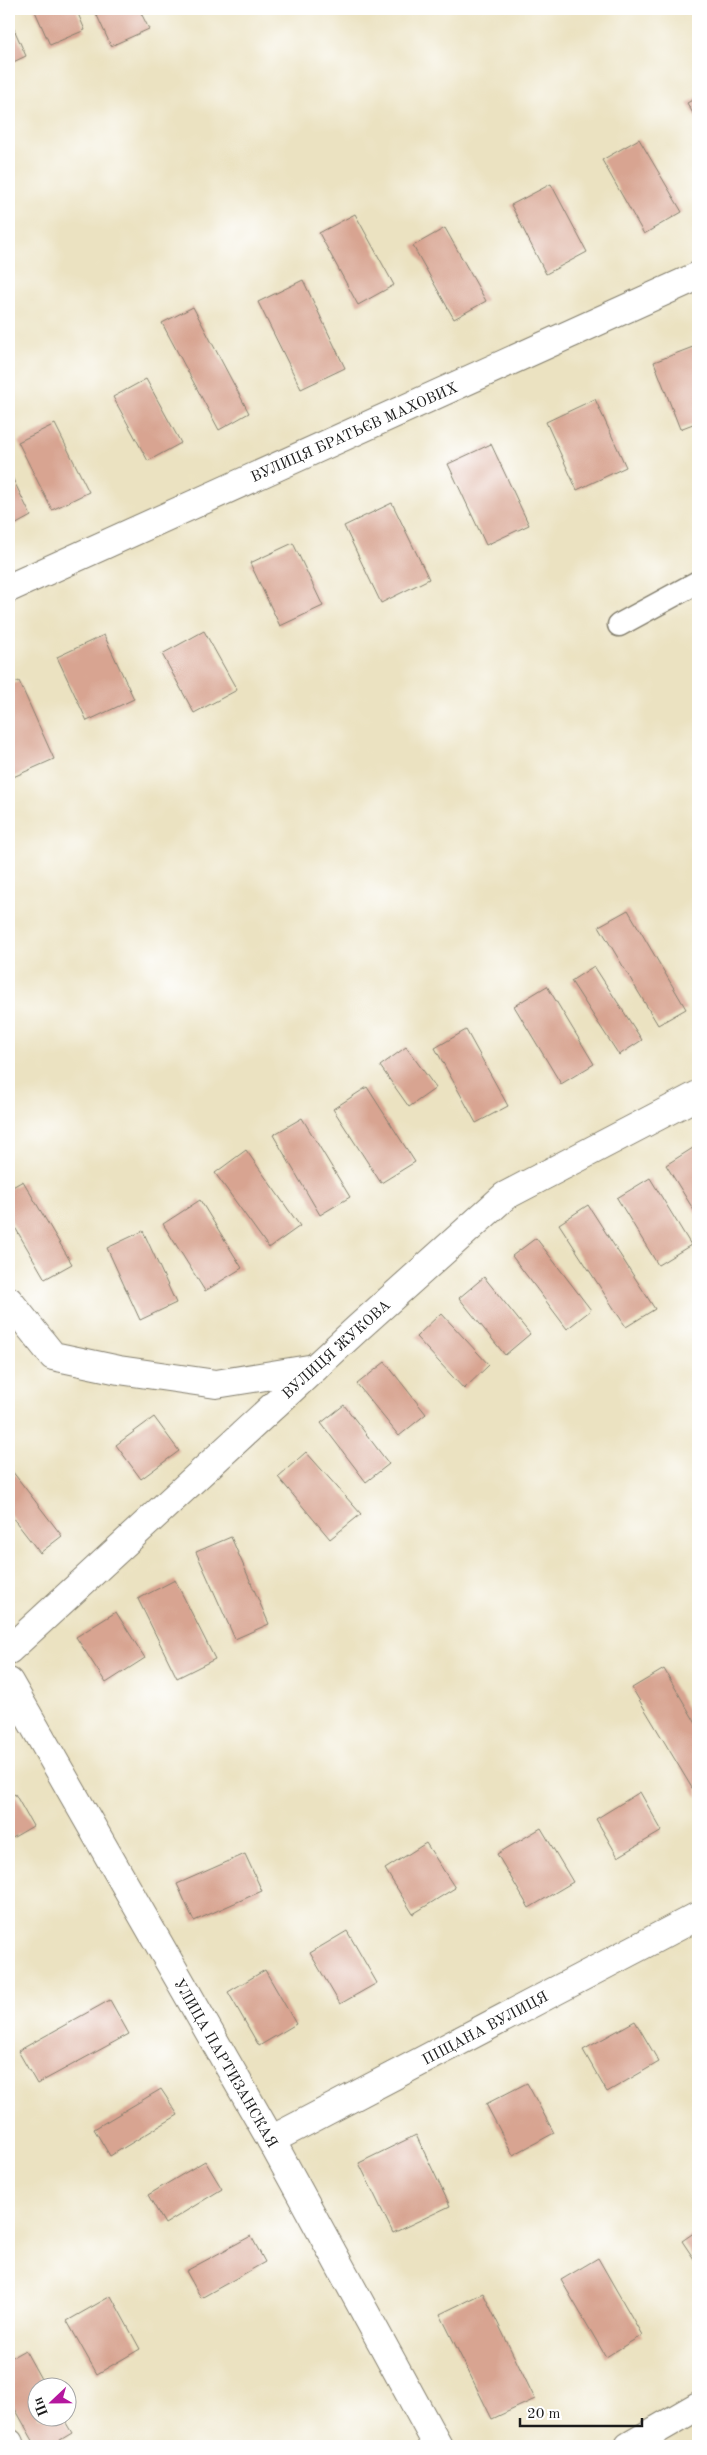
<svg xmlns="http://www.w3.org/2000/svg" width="707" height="2455" viewBox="0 0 707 2455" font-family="'Old Standard TT',serif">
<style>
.building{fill:#d8a491}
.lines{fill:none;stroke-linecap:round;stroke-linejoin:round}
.service-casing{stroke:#847f6e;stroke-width:25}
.minor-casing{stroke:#847f6e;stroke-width:30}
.service{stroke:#fff;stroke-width:22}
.minor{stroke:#fff;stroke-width:28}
.labels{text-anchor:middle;stroke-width:4;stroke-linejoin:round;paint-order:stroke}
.street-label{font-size:15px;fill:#1c1c1c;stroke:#fff}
</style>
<rect width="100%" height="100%" fill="#fff"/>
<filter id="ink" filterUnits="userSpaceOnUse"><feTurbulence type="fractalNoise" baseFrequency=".02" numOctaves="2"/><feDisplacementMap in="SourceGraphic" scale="10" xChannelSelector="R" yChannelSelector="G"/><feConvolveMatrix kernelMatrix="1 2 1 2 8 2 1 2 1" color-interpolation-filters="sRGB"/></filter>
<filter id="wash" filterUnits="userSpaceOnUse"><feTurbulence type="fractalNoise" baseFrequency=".0096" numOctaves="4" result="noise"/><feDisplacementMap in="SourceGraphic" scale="20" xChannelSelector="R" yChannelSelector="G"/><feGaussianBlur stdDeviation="1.12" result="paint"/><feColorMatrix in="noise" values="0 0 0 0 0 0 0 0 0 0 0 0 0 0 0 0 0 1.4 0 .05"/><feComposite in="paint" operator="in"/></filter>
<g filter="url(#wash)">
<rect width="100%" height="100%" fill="#ebe2c1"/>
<g id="blocks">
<!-- building -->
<g class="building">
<path d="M34,9H76L85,30L50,45Z"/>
<path d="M94,9H139L149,29L111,46Z"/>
<path d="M9,18L26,56L9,64Z"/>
<path d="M698,97V122L687,103Z"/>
<path d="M639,139L682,212L644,234L602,160Z"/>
<path d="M551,184L587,252L546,274L511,205Z"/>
<path d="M355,214L394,285L358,305L319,233Z"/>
<path d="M445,228L486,301L454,319L413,246Z"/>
<path d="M303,280L345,368L301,389L258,302Z"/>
<path d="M193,307L249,413L219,430L162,323Z"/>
<path d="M698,345V422L680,429L654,362Z"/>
<path d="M146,379L181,443L148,461L113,397Z"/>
<path d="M595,399L626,467L577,490L546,422Z"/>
<path d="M55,424L89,492L52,510L18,442Z"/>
<path d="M491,444L529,525L486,545L448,464Z"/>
<path d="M9,471L31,516L9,528Z"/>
<path d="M392,503L429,579L381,603L344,526Z"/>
<path d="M293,543L323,606L280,626L250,563Z"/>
<path d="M204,631L237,690L194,713L162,654Z"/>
<path d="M104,635L134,699L87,721L57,657Z"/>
<path d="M19,681L54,759L11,778L9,774V686Z"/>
<path d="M628,910L686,1009L658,1025L599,926Z"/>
<path d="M594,966L642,1040L619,1055L571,981Z"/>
<path d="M547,986L594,1064L561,1084L514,1006Z"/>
<path d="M466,1030L508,1106L476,1123L435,1048Z"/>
<path d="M406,1047L436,1088L409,1107L380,1066Z"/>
<path d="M367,1087L415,1162L381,1183L333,1109Z"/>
<path d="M302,1118L350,1197L320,1215L273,1135Z"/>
<path d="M696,1146L698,1149V1217L666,1165Z"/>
<path d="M246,1150L300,1226L269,1248L215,1173Z"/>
<path d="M650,1178L691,1245L658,1265L617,1198Z"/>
<path d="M23,1181L72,1264L45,1279L9,1217V1189Z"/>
<path d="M200,1200L242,1268L205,1291L163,1224Z"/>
<path d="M588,1205L655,1309L626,1327L559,1224Z"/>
<path d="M143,1231L176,1303L140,1320L107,1248Z"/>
<path d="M536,1238L591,1310L567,1329L512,1256Z"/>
<path d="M484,1277L530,1334L505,1355L459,1298Z"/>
<path d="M441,1313L489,1365L464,1389L416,1337Z"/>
<path d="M385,1362L426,1414L399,1436L357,1384Z"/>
<path d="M344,1405L389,1464L366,1482L321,1423Z"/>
<path d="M154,1417L179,1451L141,1479L116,1445Z"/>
<path d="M306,1452L361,1514L330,1539L278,1477Z"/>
<path d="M9,1467L62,1536L40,1553L9,1513Z"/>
<path d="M231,1537L269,1624L235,1639L196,1552Z"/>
<path d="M175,1580L215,1659L177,1678L138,1599Z"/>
<path d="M116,1612L145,1658L106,1683L76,1637Z"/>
<path d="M664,1669L698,1727V1798L632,1688Z"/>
<path d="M640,1792L662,1831L618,1857L596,1819Z"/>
<path d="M15,1794L33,1826L9,1840V1797Z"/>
<path d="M541,1828L573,1882L529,1908L497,1854Z"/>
<path d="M426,1843L455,1888L413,1914L385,1869Z"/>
<path d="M245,1854L262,1891L194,1921L177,1884Z"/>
<path d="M347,1931L377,1983L340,2004L310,1953Z"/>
<path d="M265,1970L296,2024L259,2046L228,1992Z"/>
<path d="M110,2000L129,2034L37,2084L18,2051Z"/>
<path d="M635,2021L659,2062L607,2092L583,2050Z"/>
<path d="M527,2083L554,2133L513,2155L486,2104Z"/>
<path d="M161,2089L178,2115L110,2156L94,2129Z"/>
<path d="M416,2135L450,2206L393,2233L359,2163Z"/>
<path d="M205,2161L222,2189L165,2224L148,2195Z"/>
<path d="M698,2230V2265L682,2241Z"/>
<path d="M251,2236L265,2262L201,2298L186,2271Z"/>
<path d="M598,2258L642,2335L606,2357L561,2280Z"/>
<path d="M483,2293L535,2399L492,2419L440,2314Z"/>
<path d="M111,2296L140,2349L97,2374L67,2321Z"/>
<path d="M25,2350L46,2388H38V2418H63L72,2433L50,2446H36L9,2398V2359Z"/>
</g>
</g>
</g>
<g filter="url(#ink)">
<use href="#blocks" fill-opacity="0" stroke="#847f6e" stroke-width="1"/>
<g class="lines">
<!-- service casing -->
<g class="service-casing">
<path id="service" d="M619,625L698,582"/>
</g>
<!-- minor casing -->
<g class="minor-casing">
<g id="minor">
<path d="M9,588L698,276"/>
<path d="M9,1301L53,1356L119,1370L216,1384L315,1368"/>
<path d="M9,1650L358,1328L505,1196L698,1095"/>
<path d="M9,1682L271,2140L438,2446"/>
<path d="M271,2140L698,1916"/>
<path d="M9,2443L10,2446"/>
<path d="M629,2446L698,2406"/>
</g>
</g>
<!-- service -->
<use href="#service" class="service"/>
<!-- minor -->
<use href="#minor" class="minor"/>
</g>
</g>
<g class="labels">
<!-- street labels -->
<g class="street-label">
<text transform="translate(354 432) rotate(-24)" y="5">ВУЛИЦЯ БРАТЬЄВ МАХОВИХ</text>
<text transform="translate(336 1349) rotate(-42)" y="5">ВУЛИЦЯ ЖУКОВА</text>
<text transform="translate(485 2028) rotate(-28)" y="5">ПІЩАНА ВУЛИЦЯ</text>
<text transform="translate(226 2063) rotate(60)" y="5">УЛИЦА ПАРТИЗАНСКАЯ</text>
</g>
</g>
<!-- margin -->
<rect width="707" height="2455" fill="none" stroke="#fff" stroke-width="30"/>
<!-- north arrow -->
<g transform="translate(52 2402) rotate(248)"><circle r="24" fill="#ffffff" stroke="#a4a4a4"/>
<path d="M0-4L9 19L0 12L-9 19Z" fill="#b5179e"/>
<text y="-8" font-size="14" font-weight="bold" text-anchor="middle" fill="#1c1c1c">Пн</text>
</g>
<!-- scale -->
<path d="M520 2418v8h122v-8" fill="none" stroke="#1c1c1c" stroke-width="2.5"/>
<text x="527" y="2418" font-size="15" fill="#1c1c1c" stroke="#ffffff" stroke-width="4" paint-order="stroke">20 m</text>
</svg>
